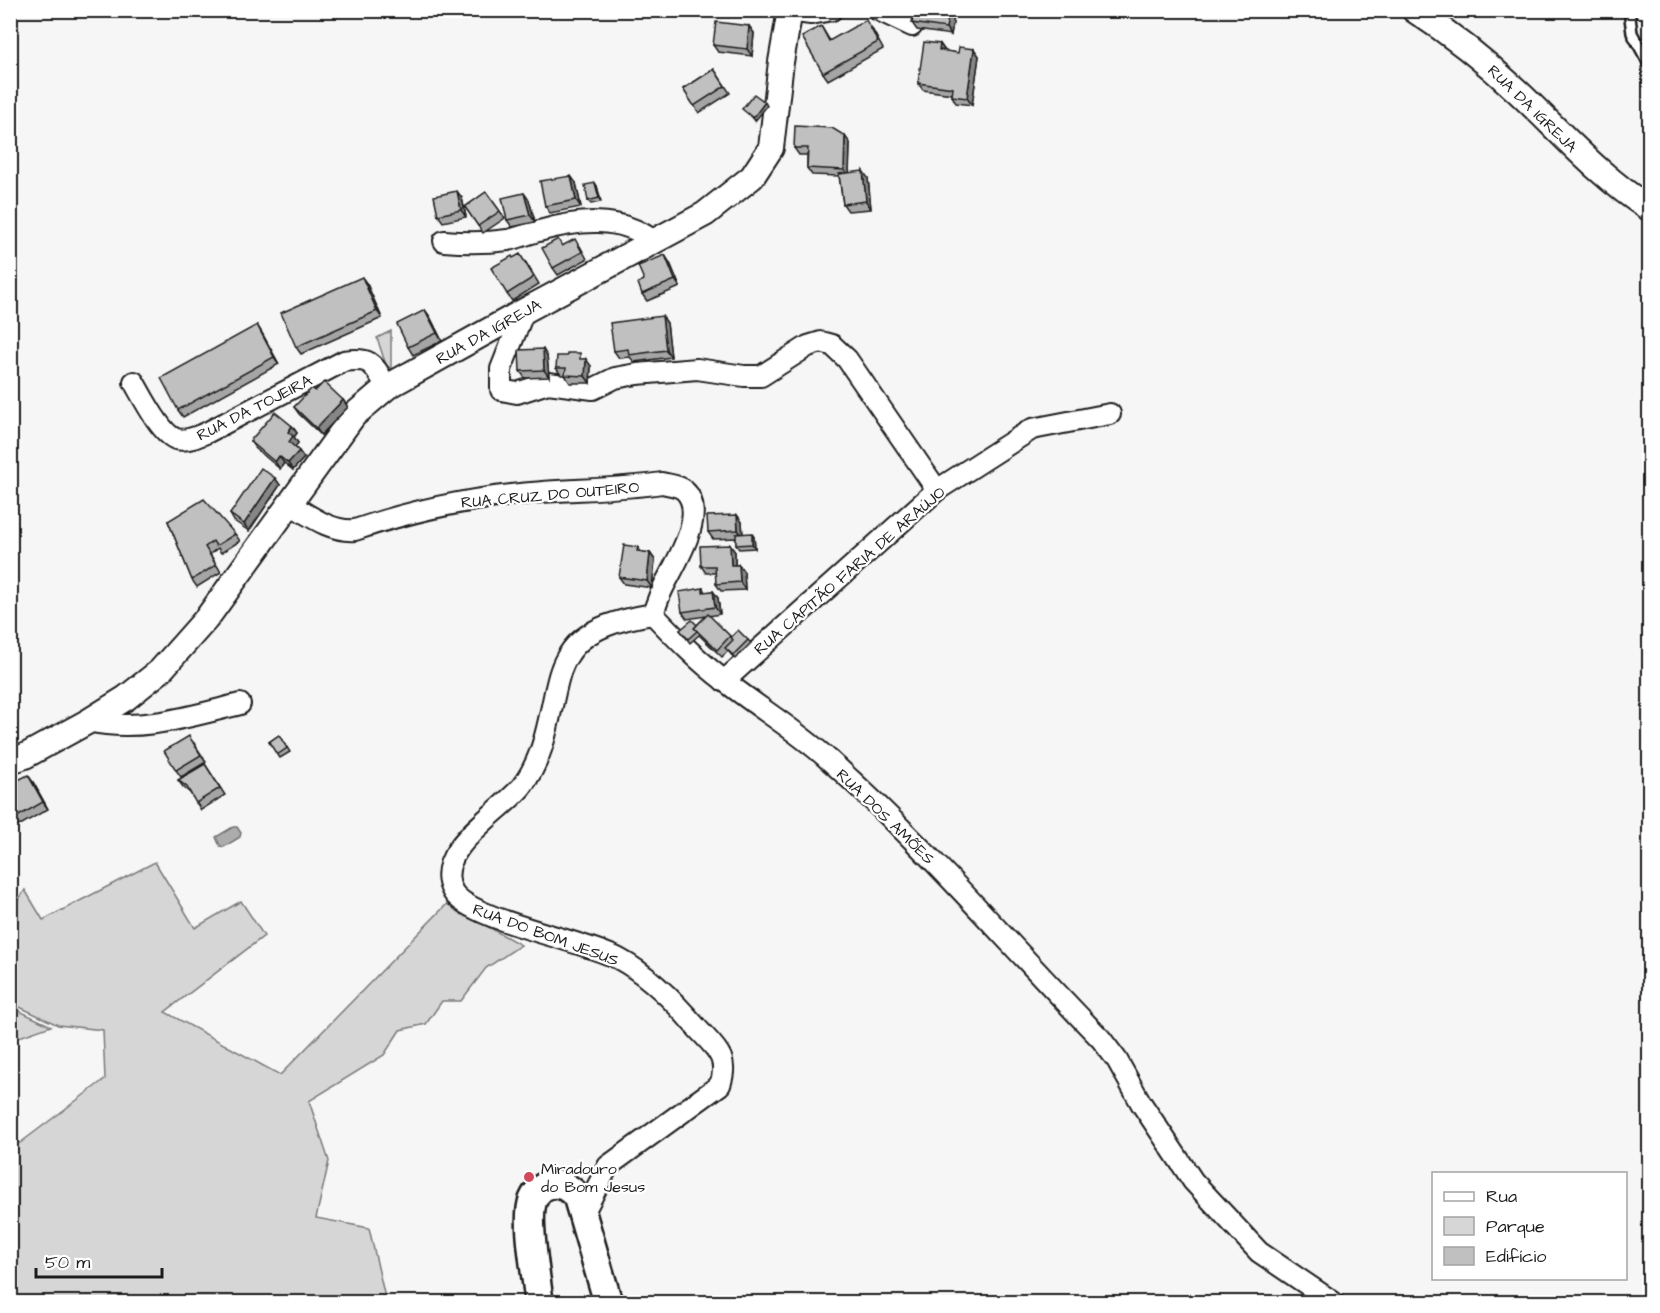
<svg xmlns="http://www.w3.org/2000/svg" width="1660" height="1313" viewBox="0 0 1660 1313" font-family="'Architects Daughter',sans-serif">
<style>
.green{fill:#d6d6d6;stroke:#797979;stroke-width:1.5}
.water{fill:#acacac;stroke:#727272;stroke-width:1.5}
.lines{fill:none;stroke-linecap:round;stroke-linejoin:round}
.service-casing{stroke:#1c1c1c;stroke-width:14}
.minor-casing{stroke:#1c1c1c;stroke-width:24}
.tertiary-casing{stroke:#1c1c1c;stroke-width:28}
.secondary-casing{stroke:#1c1c1c;stroke-width:32}
.service{stroke:#fff;stroke-width:9}
.minor{stroke:#fff;stroke-width:20}
.tertiary{stroke:#fff;stroke-width:24}
.secondary{stroke:#fff;stroke-width:27}
.wall{fill:#a5a5a5;stroke:#1c1c1c;stroke-width:1.5}
.shaded-wall{fill:#868686;stroke:#1c1c1c;stroke-width:1.5}
.building{fill:#c0c0c0;stroke:#1c1c1c;stroke-width:1.5}
.poi-dot{fill:#d1495b;stroke:#fff;stroke-width:2}
.labels{text-anchor:middle;stroke-width:4.5;stroke-linejoin:round;paint-order:stroke}
.street-label{font-size:16px;fill:#1c1c1c;stroke:#fff}
.poi-label{font-size:16px;fill:#1c1c1c;stroke:#fff;text-anchor:start}
</style>
<rect width="100%" height="100%" fill="#f6f6f6"/>
<filter id="ink" filterUnits="userSpaceOnUse"><feTurbulence type="fractalNoise" baseFrequency=".0167" numOctaves="2"/><feDisplacementMap in="SourceGraphic" scale="12" xChannelSelector="R" yChannelSelector="G"/><feConvolveMatrix kernelMatrix="1 2 1 2 8 2 1 2 1" color-interpolation-filters="sRGB"/></filter>
<g filter="url(#ink)">
<!-- green -->
<g class="green">
<path d="M391,331V369L386,365L377,338Z"/>
<path d="M155,862L195,928L241,901L264,936L165,1012L280,1075L447,904L521,945L486,968L461,1001H442L426,1024L400,1030L384,1055L309,1101L329,1161L316,1218L369,1228L386,1302H11V1141L20,1143L105,1079L103,1030L58,1025L11,1003V911L25,890L43,920Z"/>
<path d="M10,1007H11L51,1026L11,1040Z"/>
</g>
<!-- water -->
<path class="water" d="M233,827H237L241,833L240,837L224,847L220,846L216,837Z"/>
<g class="lines">
<!-- service casing -->
<g class="service-casing">
<path id="service" d="M1629,10L1632,33L1650,66"/>
</g>
<!-- minor casing -->
<g class="minor-casing">
<g id="minor">
<path d="M878,10L912,26"/>
<path d="M789,11L811,14L832,10"/>
<path d="M444,241C466,243 486,243 508,240C519,238 529,233 539,231C578,220 620,215 654,241"/>
<path d="M524,311L501,369V390L517,393L548,383L593,389L615,378L637,374L697,369L744,376H761L808,346L821,342L832,345L847,359L937,490"/>
<path d="M134,382C142,396 161,434 176,439C187,442 199,436 208,432L344,361C372,357 373,364 387,387"/>
<path d="M290,504C310,516 331,532 355,530C410,511 462,500 520,494C567,489 615,490 662,483C669,485 678,485 684,490C709,513 674,565 663,588C659,596 656,605 653,614"/>
<path d="M653,614C676,638 699,662 726,682C759,708 796,730 828,759C925,845 1010,946 1101,1039L1117,1060L1141,1103L1193,1181L1259,1252L1333,1302"/>
<path d="M724,681L937,490L1032,429L1110,414"/>
<path d="M89,721C139,733 191,716 240,704"/>
<path d="M583,1214L608,1166L720,1085C730,1057 715,1048 697,1028C675,1002 649,975 619,959C583,940 470,920 453,892C429,852 503,811 522,786C543,759 548,724 555,692C558,679 561,665 569,654C586,627 623,619 653,614"/>
</g>
</g>
<!-- tertiary casing -->
<g class="tertiary-casing">
<g id="tertiary">
<path d="M1414,10C1451,34 1484,60 1516,90C1560,131 1598,176 1650,209"/>
<path d="M10,761L25,756L89,721L126,698L160,671L207,618L354,415L387,387L524,311L705,214L752,177L771,148L781,62L790,10"/>
</g>
</g>
<!-- secondary casing -->
<g class="secondary-casing">
<path id="secondary" d="M539,1302C537,1278 525,1220 533,1200C536,1193 541,1187 549,1185C561,1182 569,1188 577,1196L608,1302"/>
</g>
<!-- service -->
<use href="#service" class="service"/>
<!-- minor -->
<use href="#minor" class="minor"/>
<!-- tertiary -->
<use href="#tertiary" class="tertiary"/>
<!-- secondary -->
<use href="#secondary" class="secondary"/>
</g>
<!-- wall -->
<g class="wall">
<path d="M955,10L951,35L917,30L912,23Z"/>
<path d="M749,26L754,33L752,56L718,52L713,45Z"/>
<path d="M821,26L830,41L871,27L883,49L828,80L823,73Z"/>
<path d="M940,44L945,51L958,53L974,49L979,56L972,105L956,103L952,96V94L923,90L918,83Z"/>
<path d="M714,69L730,93L699,113L683,89Z"/>
<path d="M850,143L849,173L868,178L871,209L848,211L843,204L839,176L812,175L807,168V155H799L794,148Z"/>
<path d="M576,183L581,207L550,213L545,206Z"/>
<path d="M595,183L597,186L601,202L591,204L588,201Z"/>
<path d="M486,192L505,218L483,233L465,207Z"/>
<path d="M462,198L466,217L443,222L438,215Z"/>
<path d="M529,200L535,222L512,227L507,220Z"/>
<path d="M562,246H580L587,259L558,275L553,268Z"/>
<path d="M513,258L525,261L539,284L512,301L507,294Z"/>
<path d="M670,263L680,287L647,301L642,294L644,280Z"/>
<path d="M367,284L382,318L301,354L296,347Z"/>
<path d="M425,310L430,317L442,341L413,355L408,347Z"/>
<path d="M662,316L667,323L671,357L634,362L630,357L619,358L614,351Z"/>
<path d="M257,325L279,364L183,417L178,410Z"/>
<path d="M547,356L549,377L525,378L520,371Z"/>
<path d="M584,359L591,366L590,383H570L565,375H561L556,368Z"/>
<path d="M315,391L343,400L348,407L321,435L299,414L294,407Z"/>
<path d="M292,426L297,433L294,437L298,443L295,447L304,458L293,470L284,463L280,469L255,448L250,441Z"/>
<path d="M275,478L280,485L249,531L234,521L230,514Z"/>
<path d="M737,515L742,522L743,534L754,537L755,548L739,549L736,545V538L713,539L708,532Z"/>
<path d="M168,521L235,534L240,541L221,553L218,548L210,554L221,572L197,587L192,580Z"/>
<path d="M730,545L735,552V565H739L744,572L745,590L721,591L716,584V573H706L701,566Z"/>
<path d="M638,547L641,552L650,553L655,560L652,588L624,584L619,577Z"/>
<path d="M703,588L705,592L713,591L718,598L720,614L709,616L731,637L748,640L751,643L735,659L728,651L722,657L699,635L690,643L680,630L697,625L706,616L687,619L682,612Z"/>
<path d="M279,735L290,752L280,758L269,742Z"/>
<path d="M194,743L206,762L181,777L176,770Z"/>
<path d="M205,764L225,795L201,810L190,793L183,787L178,780Z"/>
<path d="M33,782L48,809L10,831V784Z"/>
</g>
<!-- shaded-wall -->
<g class="shaded-wall">
<path d="M949,10H955L951,35L946,28Z"/>
<path d="M749,26L754,33L752,56L747,49Z"/>
<path d="M940,44L945,51L939,50Z"/>
<path d="M974,49L979,56L972,105L967,98Z"/>
<path d="M765,102L767,106L755,121L753,118Z"/>
<path d="M845,136L850,143L849,177L844,170Z"/>
<path d="M863,171L868,178L871,209L866,201Z"/>
<path d="M571,176L576,183L581,207L576,200Z"/>
<path d="M595,183L597,186L601,202L599,198Z"/>
<path d="M457,191L462,198L466,217L461,210Z"/>
<path d="M524,193L529,200L535,222L530,215Z"/>
<path d="M665,255L670,263L680,287L675,280Z"/>
<path d="M362,277L367,284L382,318L377,311Z"/>
<path d="M425,310L430,317L442,341L437,333Z"/>
<path d="M662,316L667,323L671,357L666,350Z"/>
<path d="M257,325L262,333L279,364L274,357Z"/>
<path d="M543,349L547,356L549,377L544,370Z"/>
<path d="M586,359L591,366L590,383L585,376Z"/>
<path d="M343,400L348,407L321,435L316,428Z"/>
<path d="M292,426L297,433L294,437L298,443L294,449L289,442L288,432Z"/>
<path d="M299,451L304,458L293,470L288,463Z"/>
<path d="M279,456L284,463L280,469L275,462Z"/>
<path d="M275,478L280,485L249,531L244,524Z"/>
<path d="M737,515L742,522L743,538L738,530Z"/>
<path d="M752,533L754,537L755,548L752,544Z"/>
<path d="M730,545L735,552V572L731,565Z"/>
<path d="M650,553L655,560L652,588L647,581Z"/>
<path d="M739,565L744,572L745,590L740,582Z"/>
<path d="M713,591L718,598L720,614L715,607Z"/>
<path d="M28,775L33,782L48,809L43,802Z"/>
</g>
<!-- building -->
<g class="building">
<path d="M914,10H949L946,28L912,23Z"/>
<path d="M866,20L878,42L823,73L802,37L821,26L829,41Z"/>
<path d="M716,22L749,26L747,49L713,45Z"/>
<path d="M924,42L940,44L939,50L958,53L959,47L974,49L967,98L952,96L953,88L918,83Z"/>
<path d="M714,69L725,86L694,106L683,89Z"/>
<path d="M754,94L765,102L753,118L742,109Z"/>
<path d="M795,126L832,128L845,136L844,170L807,168L808,148H794Z"/>
<path d="M863,171L866,201L843,204L839,174Z"/>
<path d="M571,176L576,200L545,206L540,181Z"/>
<path d="M595,183L599,198L588,201L585,185Z"/>
<path d="M457,191L461,210L438,215L434,196Z"/>
<path d="M486,192L500,211L478,226L465,207Z"/>
<path d="M524,193L530,215L507,220L502,198Z"/>
<path d="M558,239L562,246L575,239L582,252L553,268L542,248Z"/>
<path d="M520,254L534,277L507,294L491,268L512,256L513,258Z"/>
<path d="M665,255L675,280L642,294L638,283L644,280L638,266Z"/>
<path d="M362,277L377,311L296,347L281,313Z"/>
<path d="M425,310L437,333L408,347L397,324Z"/>
<path d="M662,316L666,350L629,355L628,349L614,351L610,323Z"/>
<path d="M257,325L274,357L178,410L161,378Z"/>
<path d="M543,349L544,370L520,371L519,350Z"/>
<path d="M567,353H580V359H586L585,376L565,375L566,368H556L557,356H567Z"/>
<path d="M324,382L343,400L316,428L294,407L312,388L315,391Z"/>
<path d="M275,412L292,426L288,432L293,436L289,442L299,451L288,463L279,456L275,462L250,441Z"/>
<path d="M261,468L275,478L244,524L230,514Z"/>
<path d="M204,499L235,534L216,546L213,541L205,547L216,565L192,580L168,521Z"/>
<path d="M737,515L738,530L708,532L707,516Z"/>
<path d="M752,533V544L736,545V534Z"/>
<path d="M624,545L638,547L637,551L650,553L647,581L619,577Z"/>
<path d="M730,545L731,565H739L740,582L716,584L715,566H701L700,546Z"/>
<path d="M703,588V592L713,591L715,607L682,612L679,592Z"/>
<path d="M708,614L730,636L717,650L694,628Z"/>
<path d="M692,620L697,625L694,628L697,631L688,639L680,630Z"/>
<path d="M738,630L748,640L733,655L725,648L733,640L731,637Z"/>
<path d="M279,735L287,748L277,755L269,742Z"/>
<path d="M189,736L201,755L176,770L164,751Z"/>
<path d="M205,764L220,788L196,803L187,787L178,780Z"/>
<path d="M28,775L43,802L10,821V784Z"/>
</g>
</g>
<!-- markers -->
<circle class="poi-dot" cx="529" cy="1177" r="6"/>
<g class="labels">
<!-- street labels -->
<g class="street-label">
<text transform="translate(1533 108) rotate(44)" y="6">RUA DA IGREJA</text>
<text transform="translate(488 331) rotate(-29)" y="6">RUA DA IGREJA</text>
<text transform="translate(254 407) rotate(-27)" y="6">RUA DA TOJEIRA</text>
<text transform="translate(550 494) rotate(-5)" y="6">RUA CRUZ DO OUTEIRO</text>
<text transform="translate(849 570) rotate(-41)" y="6">RUA CAPITÃO FARIA DE ARAÚJO</text>
<text transform="translate(886 816) rotate(44)" y="6">RUA DOS AMÕES</text>
<text transform="translate(546 934) rotate(20)" y="6">RUA DO BOM JESUS</text>
</g>
<!-- poi labels -->
<g class="poi-label">
<text x="541" y="1174">Miradouro<tspan x="541" dy="18">do Bom Jesus</tspan></text>
</g>
</g>
<!-- margin -->
<rect width="1660" height="1313" fill="none" stroke="#fff" stroke-width="36"/>
<rect x="18" y="18" width="1624" height="1277" fill="none" stroke="#1c1c1c" stroke-width="2" filter="url(#ink)"/>
<!-- legend -->
<rect x="1432" y="1172" width="195" height="108" fill="#ffffff" stroke="#a4a4a4" stroke-width="1.5"/>
<rect x="1444" y="1192" width="30" height="9" fill="#ffffff" stroke="#a4a4a4" stroke-width="1.5"/>
<text x="1486" y="1202" font-size="18" fill="#1c1c1c">Rua</text>
<rect x="1444" y="1217" width="30" height="18" fill="#d6d6d6" stroke="#a4a4a4" stroke-width="1.5"/>
<text x="1486" y="1232" font-size="18" fill="#1c1c1c">Parque</text>
<rect x="1444" y="1247" width="30" height="18" fill="#c0c0c0" stroke="#a4a4a4" stroke-width="1.5"/>
<text x="1486" y="1262" font-size="18" fill="#1c1c1c">Edifício</text>
<!-- scale -->
<path d="M36 1268v9h126v-9" fill="none" stroke="#1c1c1c" stroke-width="3"/>
<text x="45" y="1268" font-size="18" fill="#1c1c1c" stroke="#ffffff" stroke-width="4.5" paint-order="stroke">50 m</text>
</svg>
